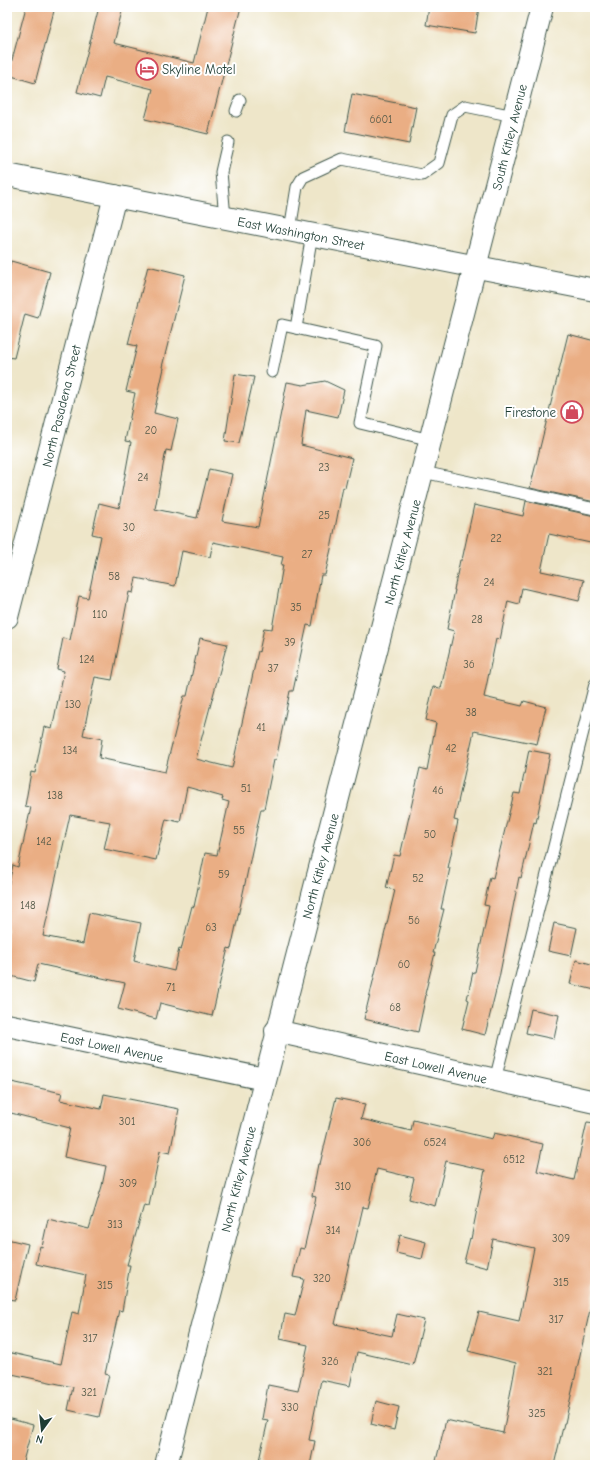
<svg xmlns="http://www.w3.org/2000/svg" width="602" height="1472" viewBox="0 0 602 1472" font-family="'Comic Neue',sans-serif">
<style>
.building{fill:#eaae84;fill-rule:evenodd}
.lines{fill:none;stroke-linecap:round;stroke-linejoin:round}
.lane-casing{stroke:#3e564a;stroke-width:13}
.street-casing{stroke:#3e564a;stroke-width:24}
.secondary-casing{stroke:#3e564a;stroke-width:24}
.primary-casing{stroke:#3e564a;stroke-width:24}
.lane{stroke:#fff;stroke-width:11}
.street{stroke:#fff;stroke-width:22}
.secondary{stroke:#fff;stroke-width:22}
.primary{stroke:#fff;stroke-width:22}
.labels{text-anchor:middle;stroke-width:4;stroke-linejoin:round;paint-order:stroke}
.number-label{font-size:11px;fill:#525948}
.poi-label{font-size:13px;fill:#1f3d34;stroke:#fff;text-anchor:start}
.street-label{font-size:13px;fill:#1f3d34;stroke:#fff}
</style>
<rect width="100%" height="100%" fill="#fff"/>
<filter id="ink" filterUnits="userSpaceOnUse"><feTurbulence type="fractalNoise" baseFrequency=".025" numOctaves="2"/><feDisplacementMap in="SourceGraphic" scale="8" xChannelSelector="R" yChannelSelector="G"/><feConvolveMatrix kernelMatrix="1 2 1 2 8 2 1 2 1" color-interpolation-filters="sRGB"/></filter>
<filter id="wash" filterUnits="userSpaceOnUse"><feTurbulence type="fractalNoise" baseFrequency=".012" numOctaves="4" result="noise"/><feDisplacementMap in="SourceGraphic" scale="16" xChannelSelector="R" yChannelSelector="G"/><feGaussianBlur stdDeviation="0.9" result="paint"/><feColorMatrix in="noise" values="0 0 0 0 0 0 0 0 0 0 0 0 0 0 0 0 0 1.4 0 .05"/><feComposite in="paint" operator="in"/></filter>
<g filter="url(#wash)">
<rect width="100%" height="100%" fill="#eee6c9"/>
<g id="blocks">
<!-- building -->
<g class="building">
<path d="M26,7H55L35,83L8,75Z"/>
<path d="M99,7H123L114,43L194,63L208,7H241L208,134L145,119L153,89L105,77L100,98L77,92Z"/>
<path d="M429,7H479L475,33L426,25Z"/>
<path d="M352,94L416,107L409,144L345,131Z"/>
<path d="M11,261L50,272L38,318L25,314L14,358L7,357V275Z"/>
<path d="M148,266L185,275L162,367L164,368L154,413L178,419L171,451L166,450L155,509L197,518L209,469L232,474L222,521L258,527L287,382L303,385L325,381L344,390L338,417L306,410L301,445L352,458L345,488L343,487L331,549L325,575H321L312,626L307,625L293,691H290L276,760H274L264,809H261L231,949L228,948L212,1016L160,1003L156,1019L118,1009L125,983L38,964L34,982L7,975V891L13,865L18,867L31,807L25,806L31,772L35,773L44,727L52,729L64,671L57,669L63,638L70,640L79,596L88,598L101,536L92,534L99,503L119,508L131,442L125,441L135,393L126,391L137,346L128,344ZM213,542L283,557L281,565H283L272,629L264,628L259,652L258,651L232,768L196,759L227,644L200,638L187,696H184L165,772L99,758L102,739L83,735L95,677L112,680L129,592L133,593L136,578L175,586L182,551L210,557ZM187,787L223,797L222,800L229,802L217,855L205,853L194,907L192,906L181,950L179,949L174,971L134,961L141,923L89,913L83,944L43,936L70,815L110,822L104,849L156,860L166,819L180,822Z"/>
<path d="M568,334L595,341V502L530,488Z"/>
<path d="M235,374L254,377L239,443L225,441Z"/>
<path d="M526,501L595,516V544L549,534L541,571L584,580L579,601L522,588L519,604L508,601L500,640L496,639L484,697L522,706L524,701L546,707L537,744L474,731L454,820L458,821L448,868H450L441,909H444L433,953H435L425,994L426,995L418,1032L364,1019L395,890L386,888L394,855L400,856L420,768L427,770L436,723L426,720L433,687L441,688L454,631L447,629L455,590H454L460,560H462L474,505L523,516Z"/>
<path d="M529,750L550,754L536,823L534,822L521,878L519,877L499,978L485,1035L462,1029L469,1000L467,999L473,972H475L489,906L484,905L490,877L493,878L514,793L520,794Z"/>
<path d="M554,923L577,928L571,956L548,951Z"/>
<path d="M576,960L595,965V990L570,984Z"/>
<path d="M531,1009L559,1015L554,1039L526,1033Z"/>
<path d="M7,1081L62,1093L60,1100L101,1109L104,1094L179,1109L170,1153L160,1151L149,1206L144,1205L127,1265H130L122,1311L119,1310L105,1374L109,1375L99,1417L68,1410L73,1387L7,1373V1352L61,1364L72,1312L79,1314L86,1275L36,1264L40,1246L42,1247L48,1219L89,1229L102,1186L106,1166L64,1157L70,1128L7,1112Z"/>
<path d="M336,1098L365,1104L361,1119L411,1131L413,1120L492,1139L494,1133L543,1144L537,1171L574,1180L587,1122L595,1123V1287L565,1423H564L554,1465H435L446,1420L503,1433L516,1363L468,1351L479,1312L519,1321L534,1248L493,1239L487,1268L464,1262L470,1238L471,1239L485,1170L446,1161L435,1206L409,1199L414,1178L377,1169L368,1208L363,1207L353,1250H352L335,1324L392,1336L397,1314L424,1320L413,1365L357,1352L350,1386L321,1380L309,1440L315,1441L310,1465H258L268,1420L262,1419L268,1385L298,1391L308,1345L280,1339L285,1314L295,1316L304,1279L293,1277L300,1248L304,1249L316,1197L312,1196L318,1164H320Z"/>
<path d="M400,1235L426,1242L422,1259L396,1253Z"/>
<path d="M7,1239L28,1244L15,1300L7,1299Z"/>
<path d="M376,1401L399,1407L394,1430L371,1424Z"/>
<path d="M7,1418L33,1425L22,1465H7Z"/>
</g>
</g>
</g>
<g filter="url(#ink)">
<use href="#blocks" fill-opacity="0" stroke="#3e564a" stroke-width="1"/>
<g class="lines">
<!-- lane casing -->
<g class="lane-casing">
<g id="lane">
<path d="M236,111L240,100"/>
<path d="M225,218L221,172L228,142"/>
<path d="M290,230L297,187L303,177L342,159L422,175L439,163L452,115L465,106L514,116"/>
<path d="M296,328L312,234"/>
<path d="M272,372L282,325L376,346L360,423L431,440"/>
<path d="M423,472L595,509"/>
<path d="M495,1080L595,684"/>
</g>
</g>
<!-- street casing -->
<g class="street-casing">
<g id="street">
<path d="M7,617L115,196"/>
<path d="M7,1025L264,1079"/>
<path d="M276,1031L595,1102"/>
</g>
</g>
<!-- secondary casing -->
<g class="secondary-casing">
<path id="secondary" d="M166,1465C290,979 418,494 542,7"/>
</g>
<!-- primary casing -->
<g class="primary-casing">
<path id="primary" d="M7,175L595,290"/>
</g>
<!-- lane -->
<use href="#lane" class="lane"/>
<!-- street -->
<use href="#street" class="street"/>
<!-- secondary -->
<use href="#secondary" class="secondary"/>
<!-- primary -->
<use href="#primary" class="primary"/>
</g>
</g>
<!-- icons -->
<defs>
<g id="hotel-ring" transform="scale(1.15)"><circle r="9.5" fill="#fff" stroke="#d1495b" stroke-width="1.5"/><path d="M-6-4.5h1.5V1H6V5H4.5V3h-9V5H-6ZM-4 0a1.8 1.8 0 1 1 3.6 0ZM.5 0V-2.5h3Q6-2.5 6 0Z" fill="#d1495b"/></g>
<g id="shop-ring" transform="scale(1.15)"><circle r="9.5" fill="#fff" stroke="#d1495b" stroke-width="1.5"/><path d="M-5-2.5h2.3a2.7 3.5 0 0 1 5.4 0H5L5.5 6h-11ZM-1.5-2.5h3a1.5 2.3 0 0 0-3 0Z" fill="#d1495b"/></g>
</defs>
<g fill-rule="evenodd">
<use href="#hotel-ring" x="147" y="69"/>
<use href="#shop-ring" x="572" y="412"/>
</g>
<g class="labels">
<!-- number labels -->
<g class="number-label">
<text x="381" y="123">6601</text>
<text x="151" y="434">20</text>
<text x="324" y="471">23</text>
<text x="143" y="481">24</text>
<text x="324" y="519">25</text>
<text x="129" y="531">30</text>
<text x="496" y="542">22</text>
<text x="307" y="558">27</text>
<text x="114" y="580">58</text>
<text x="489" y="586">24</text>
<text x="296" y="611">35</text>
<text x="100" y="618">110</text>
<text x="477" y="623">28</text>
<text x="290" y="646">39</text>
<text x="87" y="663">124</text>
<text x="469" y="668">36</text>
<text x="273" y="672">37</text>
<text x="73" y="708">130</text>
<text x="471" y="716">38</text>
<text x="261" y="731">41</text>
<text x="451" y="752">42</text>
<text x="70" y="754">134</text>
<text x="246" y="792">51</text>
<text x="438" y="794">46</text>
<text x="55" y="799">138</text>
<text x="239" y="834">55</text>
<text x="430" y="838">50</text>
<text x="44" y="845">142</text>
<text x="224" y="878">59</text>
<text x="418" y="882">52</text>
<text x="28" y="909">148</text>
<text x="414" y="924">56</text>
<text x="211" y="931">63</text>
<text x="404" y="968">60</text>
<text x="171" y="991">71</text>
<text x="395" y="1011">68</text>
<text x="127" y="1125">301</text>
<text x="362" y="1146">306</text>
<text x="435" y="1146">6524</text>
<text x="514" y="1163">6512</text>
<text x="128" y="1187">309</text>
<text x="343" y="1190">310</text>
<text x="115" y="1228">313</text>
<text x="333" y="1234">314</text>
<text x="561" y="1242">309</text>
<text x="322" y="1282">320</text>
<text x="561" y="1286">315</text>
<text x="105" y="1289">315</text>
<text x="556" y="1323">317</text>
<text x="90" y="1342">317</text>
<text x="330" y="1365">326</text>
<text x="545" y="1375">321</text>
<text x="89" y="1396">321</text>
<text x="290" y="1411">330</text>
<text x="537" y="1417">325</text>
</g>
<!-- poi labels -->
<g class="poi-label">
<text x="162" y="74">Skyline Motel</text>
<text x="556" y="417" text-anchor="end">Firestone</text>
</g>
<!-- street labels -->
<g class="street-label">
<text transform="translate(509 137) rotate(-76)" y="5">South Kitley Avenue</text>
<text transform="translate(301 233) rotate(11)" y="5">East Washington Street</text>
<text transform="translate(61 406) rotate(-76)" y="5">North Pasadena Street</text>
<text transform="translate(402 552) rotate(-75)" y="5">North Kitley Avenue</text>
<text transform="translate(320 866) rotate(-75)" y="5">North Kitley Avenue</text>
<text transform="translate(112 1047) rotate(12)" y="5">East Lowell Avenue</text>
<text transform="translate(436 1067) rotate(13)" y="5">East Lowell Avenue</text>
<text transform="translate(238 1179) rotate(-76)" y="5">North Kitley Avenue</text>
</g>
</g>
<!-- margin -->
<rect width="602" height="1472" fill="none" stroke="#fff" stroke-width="24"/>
<!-- north arrow -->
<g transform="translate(42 1430) rotate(195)" stroke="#ffffff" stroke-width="3" paint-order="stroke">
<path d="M0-3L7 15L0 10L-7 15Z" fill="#1f3d34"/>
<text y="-6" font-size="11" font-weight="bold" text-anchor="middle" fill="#1f3d34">N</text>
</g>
</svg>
